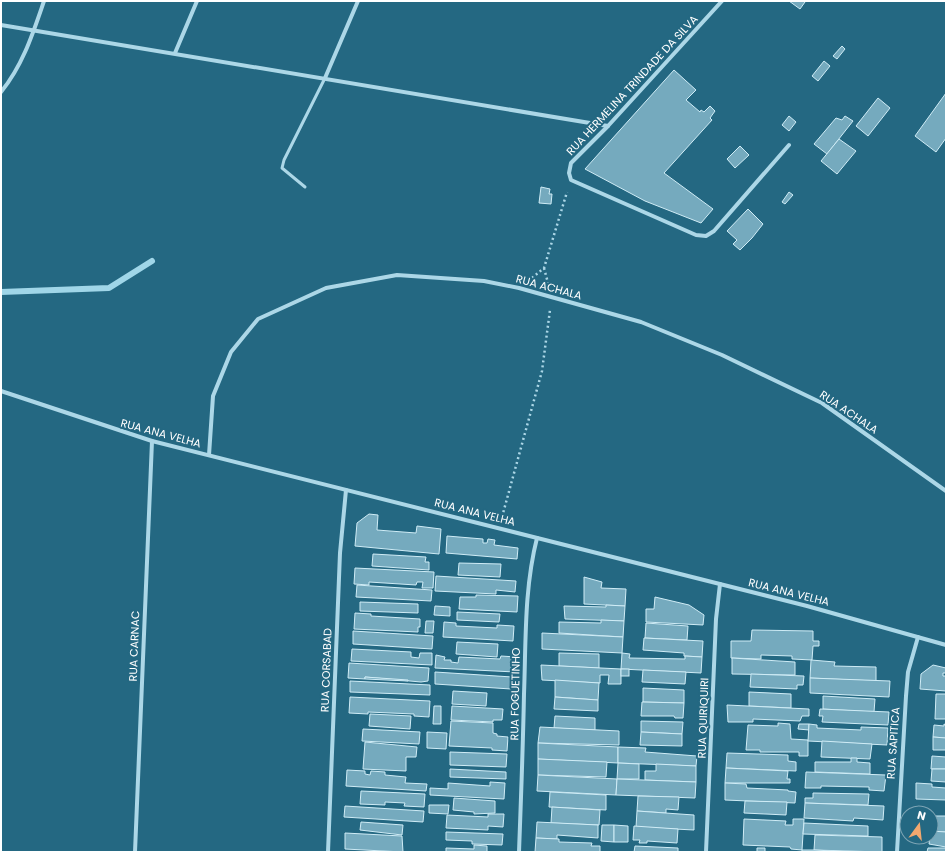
<svg xmlns="http://www.w3.org/2000/svg" width="947" height="853" viewBox="0 0 947 853" font-family="Poppins,sans-serif">
<style>
.lines{fill:none;stroke-linecap:round;stroke-linejoin:round}
.stream{stroke:#a0d6e8;stroke-width:6}
.building{fill:#75aabe;stroke:#cfecf6}
.path{stroke:#acd7e7;stroke-width:2.5;stroke-dasharray:2 3;stroke-linecap:butt}
.service{stroke:#acd7e7;stroke-width:3}
.minor{stroke:#acd7e7;stroke-width:4}
.labels{text-anchor:middle;stroke-width:4;stroke-linejoin:round;paint-order:stroke}
.street-label{font-size:11px;fill:#fff;stroke:#246882}
</style>
<rect width="100%" height="100%" fill="#246882"/>
<g class="lines">
<!-- stream -->
<path class="stream" d="M1,292L109,288L152,261"/>
</g>
<!-- building -->
<g class="building">
<path d="M789,1H803L805,2L800,9Z"/>
<path d="M842,46L845,49L837,59L833,56Z"/>
<path d="M824,61L830,66L818,81L812,76Z"/>
<path d="M674,70L696,90L686,100L700,112L701,110L704,112L710,106L715,111L710,118L712,120L664,173L713,209L701,223L645,201L585,169Z"/>
<path d="M946,93V138L936,152L915,136Z"/>
<path d="M878,98L890,108L868,136L856,126Z"/>
<path d="M789,116L796,122L789,131L782,125Z"/>
<path d="M845,116L853,121L827,154L814,144L836,118L842,120Z"/>
<path d="M839,139L856,151L837,174L821,161Z"/>
<path d="M740,146L749,155L735,168L727,159Z"/>
<path d="M541,187L550,189L549,194H552L551,204L539,203Z"/>
<path d="M789,192L793,195L785,204L782,202Z"/>
<path d="M748,209L763,224L752,238L740,250L733,244L737,240L727,231Z"/>
<path d="M369,514L378,515L377,530L416,533L417,526L441,529L439,554L355,546L357,523Z"/>
<path d="M447,536L483,539V543H487L488,539L495,540L494,545L518,548L517,559L446,553Z"/>
<path d="M373,554L426,557L425,562H429V570L372,566Z"/>
<path d="M459,563L501,564L500,577L458,575Z"/>
<path d="M355,568L434,572L433,588H422L423,582H417L416,585L369,582V585L354,584Z"/>
<path d="M436,576L516,581L515,592L496,590V594L435,591Z"/>
<path d="M584,577L602,582L601,588L626,589L625,606L584,604Z"/>
<path d="M357,585L432,590L431,601L356,597Z"/>
<path d="M476,595L518,596L517,612L459,609L460,597H476Z"/>
<path d="M655,597L689,605L704,615L703,625L646,622V609H654Z"/>
<path d="M360,602L418,604V613L360,611Z"/>
<path d="M606,605L625,606L624,621L565,619L564,606L606,607Z"/>
<path d="M435,606L450,607V616L434,615Z"/>
<path d="M457,612L500,614L499,622L457,620Z"/>
<path d="M355,613L371,614V616L420,619V627H418V632L354,629Z"/>
<path d="M601,620L624,621L623,637L559,633V622L601,623Z"/>
<path d="M426,621H434L433,633H425Z"/>
<path d="M444,622L456,623V626L497,628V625L514,626L513,641L443,637Z"/>
<path d="M646,623L688,626L687,640L645,638Z"/>
<path d="M752,630L813,631V641H819V646H813L812,660L792,659V656L761,655V659L731,658V641H751Z"/>
<path d="M353,631L433,636L432,649L353,644Z"/>
<path d="M542,633L623,637L622,653L542,649Z"/>
<path d="M644,638L703,641L702,657L684,656V653L643,650Z"/>
<path d="M457,642L498,644L497,657L456,654Z"/>
<path d="M352,649L411,652V657L419,658L420,653H432V665L351,661Z"/>
<path d="M559,653L599,654V668L559,666Z"/>
<path d="M622,653L630,654L629,658L685,659V656L702,657L701,673L621,669Z"/>
<path d="M436,655L445,657L444,660H451V662L458,663L459,657L500,659L501,656L516,657L515,672L435,668Z"/>
<path d="M732,658L795,662V675L732,674Z"/>
<path d="M811,660L835,662L834,666L876,667V681L810,678Z"/>
<path d="M349,663L429,668L428,681L421,682L365,677V679L348,678Z"/>
<path d="M541,665L621,669V684H608L609,675H600V683L542,680Z"/>
<path d="M933,665L946,668V673H943V676H946V691L920,689L921,674Z"/>
<rect x="621" y="669" width="8" height="7"/>
<path d="M643,670L686,672L685,684L642,682Z"/>
<path d="M435,672L512,677L511,689L435,684Z"/>
<path d="M751,674L804,676L803,685H797V689L750,687Z"/>
<path d="M365,677L408,680V681L365,679Z"/>
<path d="M810,678L890,681L889,697L810,693Z"/>
<path d="M555,680L599,683L598,700L555,697Z"/>
<path d="M350,681L430,685V695L350,692Z"/>
<path d="M643,688L684,690V703L643,702Z"/>
<path d="M453,691L487,693L486,706L452,704Z"/>
<path d="M749,692L791,694V708L749,706Z"/>
<path d="M936,694H946V719H935Z"/>
<path d="M823,696L875,699L874,712L823,709Z"/>
<path d="M350,697L430,701L429,717L414,716V714L368,712V714L349,713Z"/>
<path d="M555,697L598,700V711L554,709Z"/>
<path d="M642,702L684,703L683,718H675L674,716H641Z"/>
<path d="M727,705L809,709V716H802L800,721L753,719V722H728Z"/>
<path d="M434,706H441V724H433Z"/>
<path d="M452,706L503,709L502,720H493V722L451,720Z"/>
<path d="M820,709L889,712L888,725L822,722L823,716H819Z"/>
<path d="M370,714L411,716L410,729L369,726Z"/>
<path d="M555,716L595,718V730L554,728Z"/>
<path d="M451,721L493,723V733L497,734V736L508,737L507,751L492,750V748L449,746Z"/>
<path d="M641,721L683,722L682,734L641,732Z"/>
<path d="M778,723L790,724L791,739L808,740V756H799V752H760V750H746L748,725L778,726Z"/>
<path d="M799,724H809V730L798,729Z"/>
<path d="M809,724L817,725V728L861,730V727L888,728L887,745L808,741Z"/>
<path d="M944,724L946,725V738L933,737L934,725L944,726Z"/>
<path d="M540,727L619,731V745L538,743Z"/>
<path d="M363,729L420,732L419,744L362,741Z"/>
<path d="M427,732L447,733L446,749L427,748Z"/>
<path d="M641,732L682,734V746L640,745Z"/>
<path d="M933,737L946,738V750H933Z"/>
<path d="M822,741L872,744L870,759L821,757Z"/>
<path d="M365,742L417,747L416,757H406V771L363,769Z"/>
<path d="M538,743L618,747V763L538,759Z"/>
<path d="M618,747L646,748L645,752L697,756L696,766L618,763Z"/>
<path d="M450,752L507,754L506,767L450,765Z"/>
<path d="M727,753L788,755V761L796,762V771L726,768Z"/>
<path d="M932,756L946,757V769H931Z"/>
<path d="M851,758H857V762L870,763V774L815,772V762H851Z"/>
<path d="M538,759L607,762L606,777L538,775Z"/>
<path d="M618,763L639,764V779H617Z"/>
<path d="M656,764L696,766V782L645,780V771H656Z"/>
<path d="M726,768L788,771L787,779H790V783H725Z"/>
<path d="M450,769L506,772V779L450,777Z"/>
<path d="M932,769H946V782L931,781Z"/>
<path d="M347,770L365,771V774L370,775L371,771L385,772V775L406,777L405,783L427,784L426,791L346,786Z"/>
<path d="M806,772L886,775L884,791L869,790V787L821,786V788H805Z"/>
<path d="M538,775L617,779L616,795L537,791Z"/>
<path d="M617,779L696,782L695,798L616,795Z"/>
<path d="M490,782L505,783L504,799L430,795V788L448,789V783L490,786Z"/>
<path d="M725,783L746,784L747,788L788,790V791L796,792L795,803L725,800Z"/>
<path d="M916,783L932,784V787L946,788V800L916,799Z"/>
<path d="M361,791L425,794L424,807L404,806L405,803L385,802V805L360,804Z"/>
<path d="M550,792L606,795V810L549,807Z"/>
<path d="M813,793L869,794L868,805L805,803V798H813Z"/>
<path d="M638,796L679,797L678,810L666,809V813L637,811Z"/>
<path d="M454,798L495,801V813L474,814V812L453,810Z"/>
<path d="M745,801L787,802L786,815L744,813Z"/>
<path d="M805,803L884,806L883,820L854,818L853,821L804,818Z"/>
<path d="M429,805H449L448,814L429,813Z"/>
<path d="M345,806L424,811L423,822L344,817Z"/>
<path d="M552,807L600,810L599,825L551,823Z"/>
<path d="M637,811L694,815V830L636,827Z"/>
<path d="M488,814H504L503,827L488,826V830L446,828L447,815L488,817Z"/>
<path d="M931,816H946V832L931,831Z"/>
<path d="M744,819L786,821L785,825H793V819H804L802,850L791,849L790,847L743,845Z"/>
<path d="M361,822L403,825L402,835L360,830Z"/>
<path d="M537,822L598,825V838L557,835V839L536,838Z"/>
<path d="M804,823L868,826V836L803,834Z"/>
<path d="M602,825H614V842L601,841Z"/>
<path d="M614,825L628,826V842H614Z"/>
<path d="M634,826L678,829L677,843L647,841V843H639L640,840H633Z"/>
<path d="M931,831L946,832V847L929,844Z"/>
<path d="M446,832L503,834L502,845L472,844V841L446,840Z"/>
<path d="M345,833L402,836L403,852L345,849Z"/>
<path d="M815,835L882,837V852L814,850Z"/>
<path d="M536,838L559,839V842L592,843L591,846H600V852H535Z"/>
<path d="M474,845L487,846V852H446V848L474,849Z"/>
<path d="M635,846L678,848V852H634Z"/>
<path d="M757,848H765V852H766H741H757Z"/>
<path d="M928,848H946V852H927Z"/>
<path d="M802,850H814L853,852H802Z"/>
</g>
<g class="lines">
<!-- path -->
<g class="path">
<path d="M544,268L548,283"/>
<path d="M532,278L544,268L567,192"/>
<path d="M502,517L542,371L550,310"/>
</g>
<!-- service -->
<path class="service" d="M305,187L282,168L284,160L325,78"/>
<!-- minor -->
<g class="minor">
<path d="M722,1L608,126L571,163L569,173L571,180L696,235L706,236L714,231L789,145"/>
<path d="M1,25L608,126"/>
<path d="M175,53L197,1"/>
<path d="M325,78L358,1"/>
<path d="M1,92C23,65 33,33 44,1"/>
<path d="M1,391L152,441L807,606L946,645"/>
<path d="M209,455L213,396L231,352L258,319L326,288L397,275L484,281L519,288L641,322L722,355L822,403L946,491"/>
<path d="M135,852L152,441"/>
<path d="M328,852L340,553L346,490"/>
<path d="M519,852C521,799 523,747 524,694C526,642 524,589 537,538"/>
<path d="M706,852L716,619L720,584"/>
<path d="M897,852L906,696L908,672L918,637"/>
</g>
</g>
<g class="labels">
<!-- street labels -->
<g class="street-label">
<text transform="translate(632 85) rotate(-47)" y="4">RUA HERMELINA TRINDADE DA SILVA</text>
<text transform="translate(549 287) rotate(15)" y="4">RUA ACHALA</text>
<text transform="translate(849 412) rotate(34)" y="4">RUA ACHALA</text>
<text transform="translate(161 433) rotate(15)" y="4">RUA ANA VELHA</text>
<text transform="translate(475 512) rotate(14)" y="4">RUA ANA VELHA</text>
<text transform="translate(789 592) rotate(14)" y="4">RUA ANA VELHA</text>
<text transform="translate(134 646) rotate(-88)" y="4">RUA CARNAC</text>
<text transform="translate(326 670) rotate(-88)" y="4">RUA CORSABAD</text>
<text transform="translate(515 694) rotate(-89)" y="4">RUA FOGUETINHO</text>
<text transform="translate(703 718) rotate(-88)" y="4">RUA QUIRIQUIRI</text>
<text transform="translate(893 743) rotate(-86)" y="4">RUA SAPITICA</text>
</g>
</g>
<!-- border -->
<rect width="947" height="853" fill="none" stroke="#ffffff" stroke-width="4"/>
<!-- north arrow -->
<g transform="translate(919 825) rotate(15)"><circle r="19" fill="#246882" stroke="#7ca4b4"/>
<path d="M0-3L7 15L0 10L-7 15Z" fill="#f2a86f"/>
<text y="-6" font-size="11" font-weight="bold" text-anchor="middle" fill="#ffffff">N</text>
</g>
</svg>
